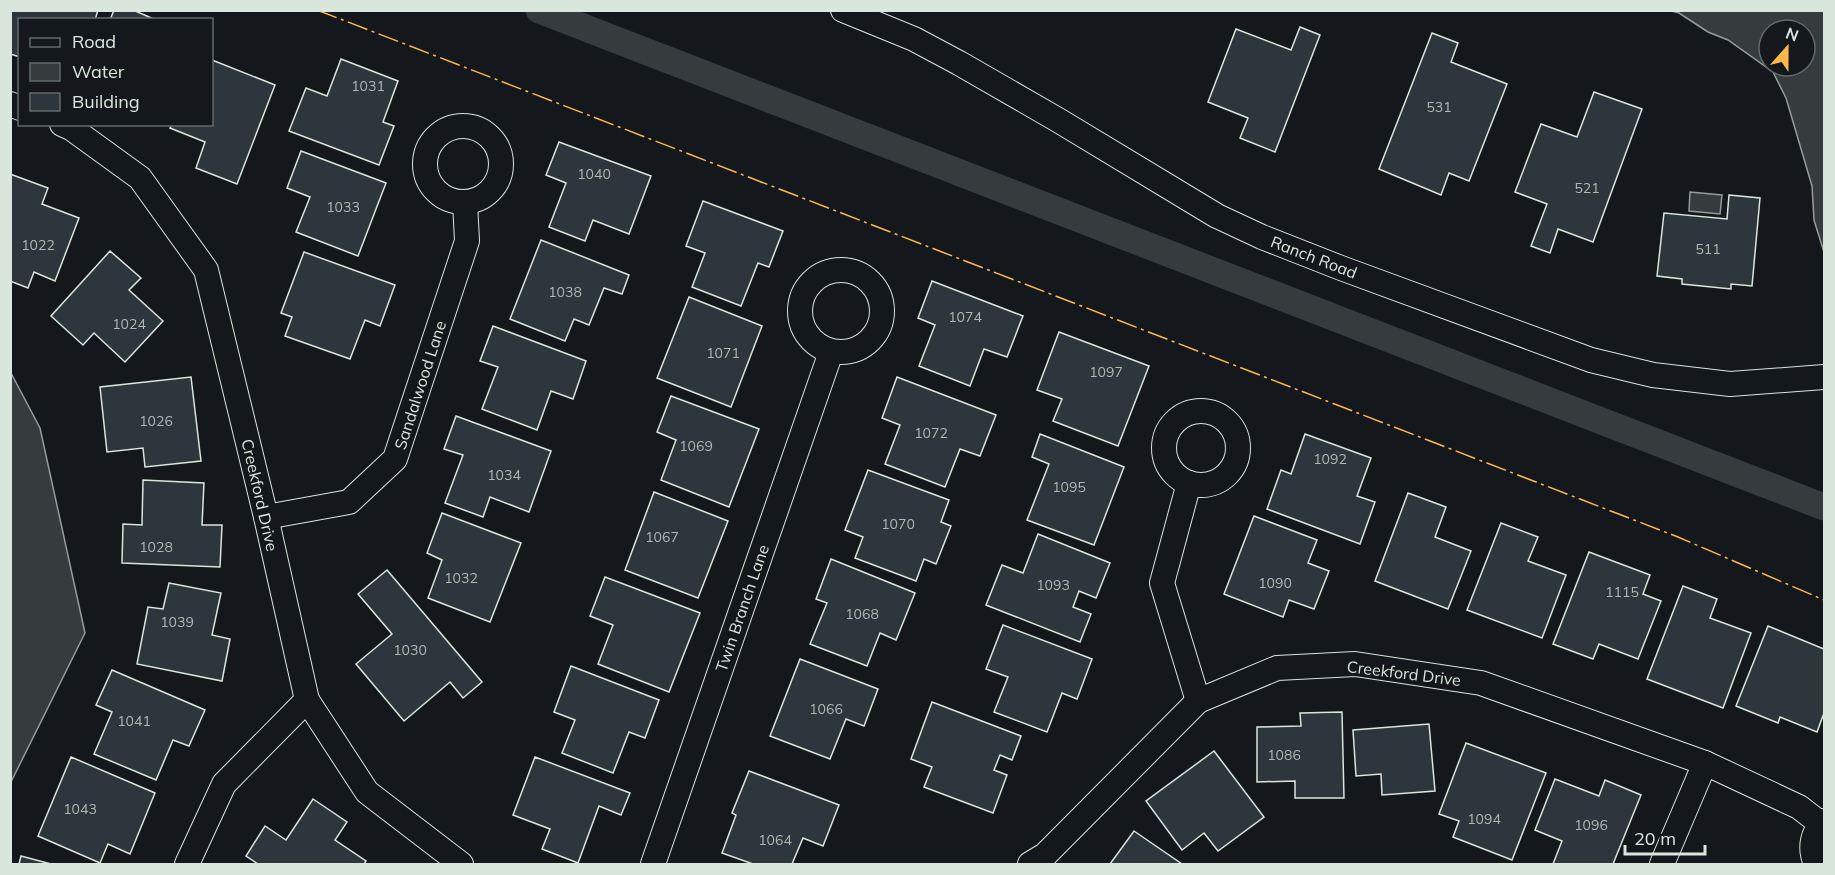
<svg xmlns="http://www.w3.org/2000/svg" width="1835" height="875" viewBox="0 0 1835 875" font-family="Mulish,sans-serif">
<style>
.water{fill:#363b3e;stroke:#939e99;stroke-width:1.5;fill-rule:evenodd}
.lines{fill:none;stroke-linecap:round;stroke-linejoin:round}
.canal{stroke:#363b3e;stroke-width:27}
.building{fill:#2c363c;stroke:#d8e6dc;stroke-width:1.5}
.minor-casing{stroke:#d8e6dc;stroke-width:26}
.minor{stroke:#14181c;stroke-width:24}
.power{stroke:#ffb74d;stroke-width:1.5;stroke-dasharray:21 4.5 3 4.5;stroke-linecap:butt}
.labels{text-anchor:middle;stroke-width:4.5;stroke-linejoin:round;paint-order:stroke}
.number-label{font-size:14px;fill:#adbab4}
.street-label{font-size:16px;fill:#d8e6dc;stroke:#14181c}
</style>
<rect width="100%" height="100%" fill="#14181c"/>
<!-- water -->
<g class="water">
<path d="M1672,11H1824V252L1814,220L1812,186L1786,98L1773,72L1728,40L1708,32L1679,13ZM1769,30H1805V66H1769Z"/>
<path d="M1690,192L1722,195L1720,214L1689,211Z"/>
<path d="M11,373L40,428L85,633L11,782Z"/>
</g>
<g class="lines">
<!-- canal -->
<path class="canal" d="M539,10L1824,507"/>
</g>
<!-- building -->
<g class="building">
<path d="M10,10H98L95,20H20V57L10,54Z"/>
<path d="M114,10H133L156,20H110Z"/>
<path d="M1300,27L1320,35L1275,152L1240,138L1248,118L1208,102L1236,29L1291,50Z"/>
<path d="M1432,33L1458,43L1451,62L1507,84L1469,181L1449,173L1441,195L1379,169Z"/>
<path d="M341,59L398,81L383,122L394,126L379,165L289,131L306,88L327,96Z"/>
<path d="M212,60L275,85L237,184L196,168L205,142L170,128L172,124H212Z"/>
<path d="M1594,92L1642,109L1593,242L1558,229L1550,253L1531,246L1547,204L1515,192L1541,124L1577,137Z"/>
<path d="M559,142L651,176L629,234L593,220L585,241L549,227L566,183L546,175Z"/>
<path d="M301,151L386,183L358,256L296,232L310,197L287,188Z"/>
<path d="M10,174L48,188L42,204L79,218L55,281L34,272L28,288L10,281Z"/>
<path d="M1729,195L1760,198L1752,286L1731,284V289L1682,284V279L1657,276L1664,213L1727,219Z"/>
<path d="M703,201L783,231L769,267L758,263L741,306L692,287L705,253L686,246Z"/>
<path d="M541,240L629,275L622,294L604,288L589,325L574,319L565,341L510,319Z"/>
<path d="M110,251L141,278L129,290L163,321L125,362L94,333L83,345L51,316Z"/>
<path d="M304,252L395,285L380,326L365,320L350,359L285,336L292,317L281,313Z"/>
<path d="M932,281L1023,316L1007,357L984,349L970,386L919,366L935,325L918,318Z"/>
<path d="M689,297L762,326L731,407L657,378Z"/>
<path d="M493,326L586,361L573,399L551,391L537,430L482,409L498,367L480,361Z"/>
<path d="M1059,332L1149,366L1118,446L1053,421L1062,399L1037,390Z"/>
<path d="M191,377L201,461L145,467L143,448L107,452L100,387Z"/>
<path d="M897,377L996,415L980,456L960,449L945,487L885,464L900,425L882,418Z"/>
<path d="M671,396L759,429L729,507L661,480L676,440L657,432Z"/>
<path d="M456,416L551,451L529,512L490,497L483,517L445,503L463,455L444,449Z"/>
<path d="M1040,434L1124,467L1094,545L1027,520L1049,464L1032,457Z"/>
<path d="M1305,434L1371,458L1357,496L1375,502L1360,544L1267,509L1281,470L1291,474Z"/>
<path d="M868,470L949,500L941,522L951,526L936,564L924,559L916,581L855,558L863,537L845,530Z"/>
<path d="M143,480L204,483L202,525H222L220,567L122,563L123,524L142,525Z"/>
<path d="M654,492L728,521L698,598L625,570Z"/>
<path d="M1408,493L1446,507L1435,537L1471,551L1448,609L1375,581Z"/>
<path d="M442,513L521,543L490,622L428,598L442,560L427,553Z"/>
<path d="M1254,516L1317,540L1308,563L1329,571L1314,609L1289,600L1283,617L1224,594Z"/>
<path d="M1501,523L1538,537L1528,561L1566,575L1542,638L1467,610Z"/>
<path d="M1038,534L1110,563L1096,598L1079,591L1073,607L1091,614L1080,642L986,605L1002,565L1023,573Z"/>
<path d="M1589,552L1650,575L1643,594L1661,601L1638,659L1599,644L1593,659L1553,644Z"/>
<path d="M831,559L915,593L896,640L880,633L867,666L810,644L827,603L816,599Z"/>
<path d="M387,570L482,682L463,698L450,682L404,721L356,664L392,634L358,594Z"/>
<path d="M605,577L700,613L669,692L598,664L613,625L590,616Z"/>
<path d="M169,583L221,593L212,635L230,639L222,681L137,664L148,607L163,609Z"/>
<path d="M1683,586L1717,599L1710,618L1751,633L1723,708L1647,679Z"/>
<path d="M1003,625L1092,659L1077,699L1062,693L1047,732L994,712L1008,677L986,669Z"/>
<path d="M1768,626L1824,649V713L1817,732L1780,717L1778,723L1736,706Z"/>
<path d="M800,659L878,689L864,726L846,719L830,759L770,736Z"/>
<path d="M571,666L659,700L645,738L629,732L613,773L562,753L575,720L554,712Z"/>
<path d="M112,670L205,710L189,746L173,740L156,780L94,754L112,712L96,705Z"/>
<path d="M932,702L1021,736L1012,760L1000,755L994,770L1007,775L993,813L924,787L932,767L911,759Z"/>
<path d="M1342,712L1344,798H1295V781L1257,782V727L1301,726L1300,713Z"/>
<path d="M1429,724L1435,791L1382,795L1381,774L1356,776L1353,730Z"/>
<path d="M1466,743L1546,773L1512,860L1453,837L1459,821L1439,814Z"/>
<path d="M1214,751L1264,817L1218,851L1204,833L1182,850L1146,801Z"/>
<path d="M71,757L155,793L130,854L108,844L100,863L38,836Z"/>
<path d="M535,757L630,793L621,815L599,806L578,863L542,849L550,829L513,815Z"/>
<path d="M749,771L839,805L823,846L803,838L792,864H753L722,853L736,815L732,813Z"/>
<path d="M1555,779L1599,796L1605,780L1641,795L1613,864H1553L1562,841L1535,830Z"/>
<path d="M313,799L347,822L335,840L366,861L364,864H258L246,856L265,826L286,840Z"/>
<path d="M1134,831L1182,864H1110Z"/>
<path d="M21,856L51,864H19Z"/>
</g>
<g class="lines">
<!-- minor casing -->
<g class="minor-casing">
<g id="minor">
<path d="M843,10L914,39L959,63L1058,120L1217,216L1262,237L1341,268L1591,360L1653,375L1730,384L1824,377"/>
<path d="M10,104L20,108"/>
<path d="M62,124L71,128L140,178L206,270L266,517L307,700L367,792L461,864"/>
<circle cx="463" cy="164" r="38"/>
<circle cx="841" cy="311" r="41"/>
<circle cx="1201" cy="448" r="37"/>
<path d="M1189,483L1162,583L1198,701"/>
<path d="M266,517L349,502L395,459L467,241L465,202"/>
<path d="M187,864L224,784L307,700"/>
<path d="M653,864L831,352"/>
<path d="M1030,864L1045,855L1198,701L1277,668L1355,664L1481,683L1705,763L1799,807L1821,824"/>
<path d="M1662,864L1705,763"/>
<path d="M1816,864C1809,848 1812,833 1824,821"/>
</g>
</g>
<!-- minor -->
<use href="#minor" class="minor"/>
<!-- power -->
<path class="power" d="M317,10L1678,537L1824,600"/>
</g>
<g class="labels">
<!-- number labels -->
<g class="number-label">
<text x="368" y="91">1031</text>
<text x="1439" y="112">531</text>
<text x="594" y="179">1040</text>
<text x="1587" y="193">521</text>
<text x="343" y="212">1033</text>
<text x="38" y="250">1022</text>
<text x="1708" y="254">511</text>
<text x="565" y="297">1038</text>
<text x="965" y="322">1074</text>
<text x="129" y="329">1024</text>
<text x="723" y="358">1071</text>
<text x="1106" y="377">1097</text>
<text x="156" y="426">1026</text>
<text x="931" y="438">1072</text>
<text x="696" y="451">1069</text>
<text x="1330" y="464">1092</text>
<text x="504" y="480">1034</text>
<text x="1069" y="492">1095</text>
<text x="898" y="529">1070</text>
<text x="662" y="542">1067</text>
<text x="156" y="552">1028</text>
<text x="461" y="583">1032</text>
<text x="1275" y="588">1090</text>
<text x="1053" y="590">1093</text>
<text x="1622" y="597">1115</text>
<text x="862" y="619">1068</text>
<text x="177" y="627">1039</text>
<text x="410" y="655">1030</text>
<text x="826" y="714">1066</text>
<text x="134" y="726">1041</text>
<text x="1284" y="760">1086</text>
<text x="80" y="814">1043</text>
<text x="1484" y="824">1094</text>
<text x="1591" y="830">1096</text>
<text x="775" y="845">1064</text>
</g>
<!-- street labels -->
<g class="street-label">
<text transform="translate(1314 257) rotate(21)" y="6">Ranch Road</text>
<text transform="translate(420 385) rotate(-72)" y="6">Sandalwood Lane</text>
<text transform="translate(260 495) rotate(77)" y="6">Creekford Drive</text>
<text transform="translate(742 608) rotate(-71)" y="6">Twin Branch Lane</text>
<text transform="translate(1404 673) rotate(7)" y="6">Creekford Drive</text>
</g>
</g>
<!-- border -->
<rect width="1835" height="875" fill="none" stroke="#d8e6dc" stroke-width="24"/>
<!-- legend -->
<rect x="18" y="18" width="195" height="108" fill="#14181c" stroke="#626a69" stroke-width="1.5"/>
<rect x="30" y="38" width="30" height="9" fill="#14181c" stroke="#626a69" stroke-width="1.5"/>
<text x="72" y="48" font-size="18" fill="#d8e6dc">Road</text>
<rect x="30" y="63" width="30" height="18" fill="#363b3e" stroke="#626a69" stroke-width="1.5"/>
<text x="72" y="78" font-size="18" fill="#d8e6dc">Water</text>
<rect x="30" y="93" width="30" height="18" fill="#2c363c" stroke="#626a69" stroke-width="1.5"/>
<text x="72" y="108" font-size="18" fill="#d8e6dc">Building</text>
<!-- north arrow -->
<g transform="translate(1787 48) rotate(21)"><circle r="28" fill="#14181c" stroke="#626a69" stroke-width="1.5"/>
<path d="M0-4.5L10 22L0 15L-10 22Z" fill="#ffb74d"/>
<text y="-9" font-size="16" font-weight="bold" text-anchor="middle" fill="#d8e6dc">N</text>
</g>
<!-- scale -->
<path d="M1625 845v9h80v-9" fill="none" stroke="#d8e6dc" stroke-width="3"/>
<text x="1634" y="845" font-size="18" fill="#d8e6dc" stroke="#14181c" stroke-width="4.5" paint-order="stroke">20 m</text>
</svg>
